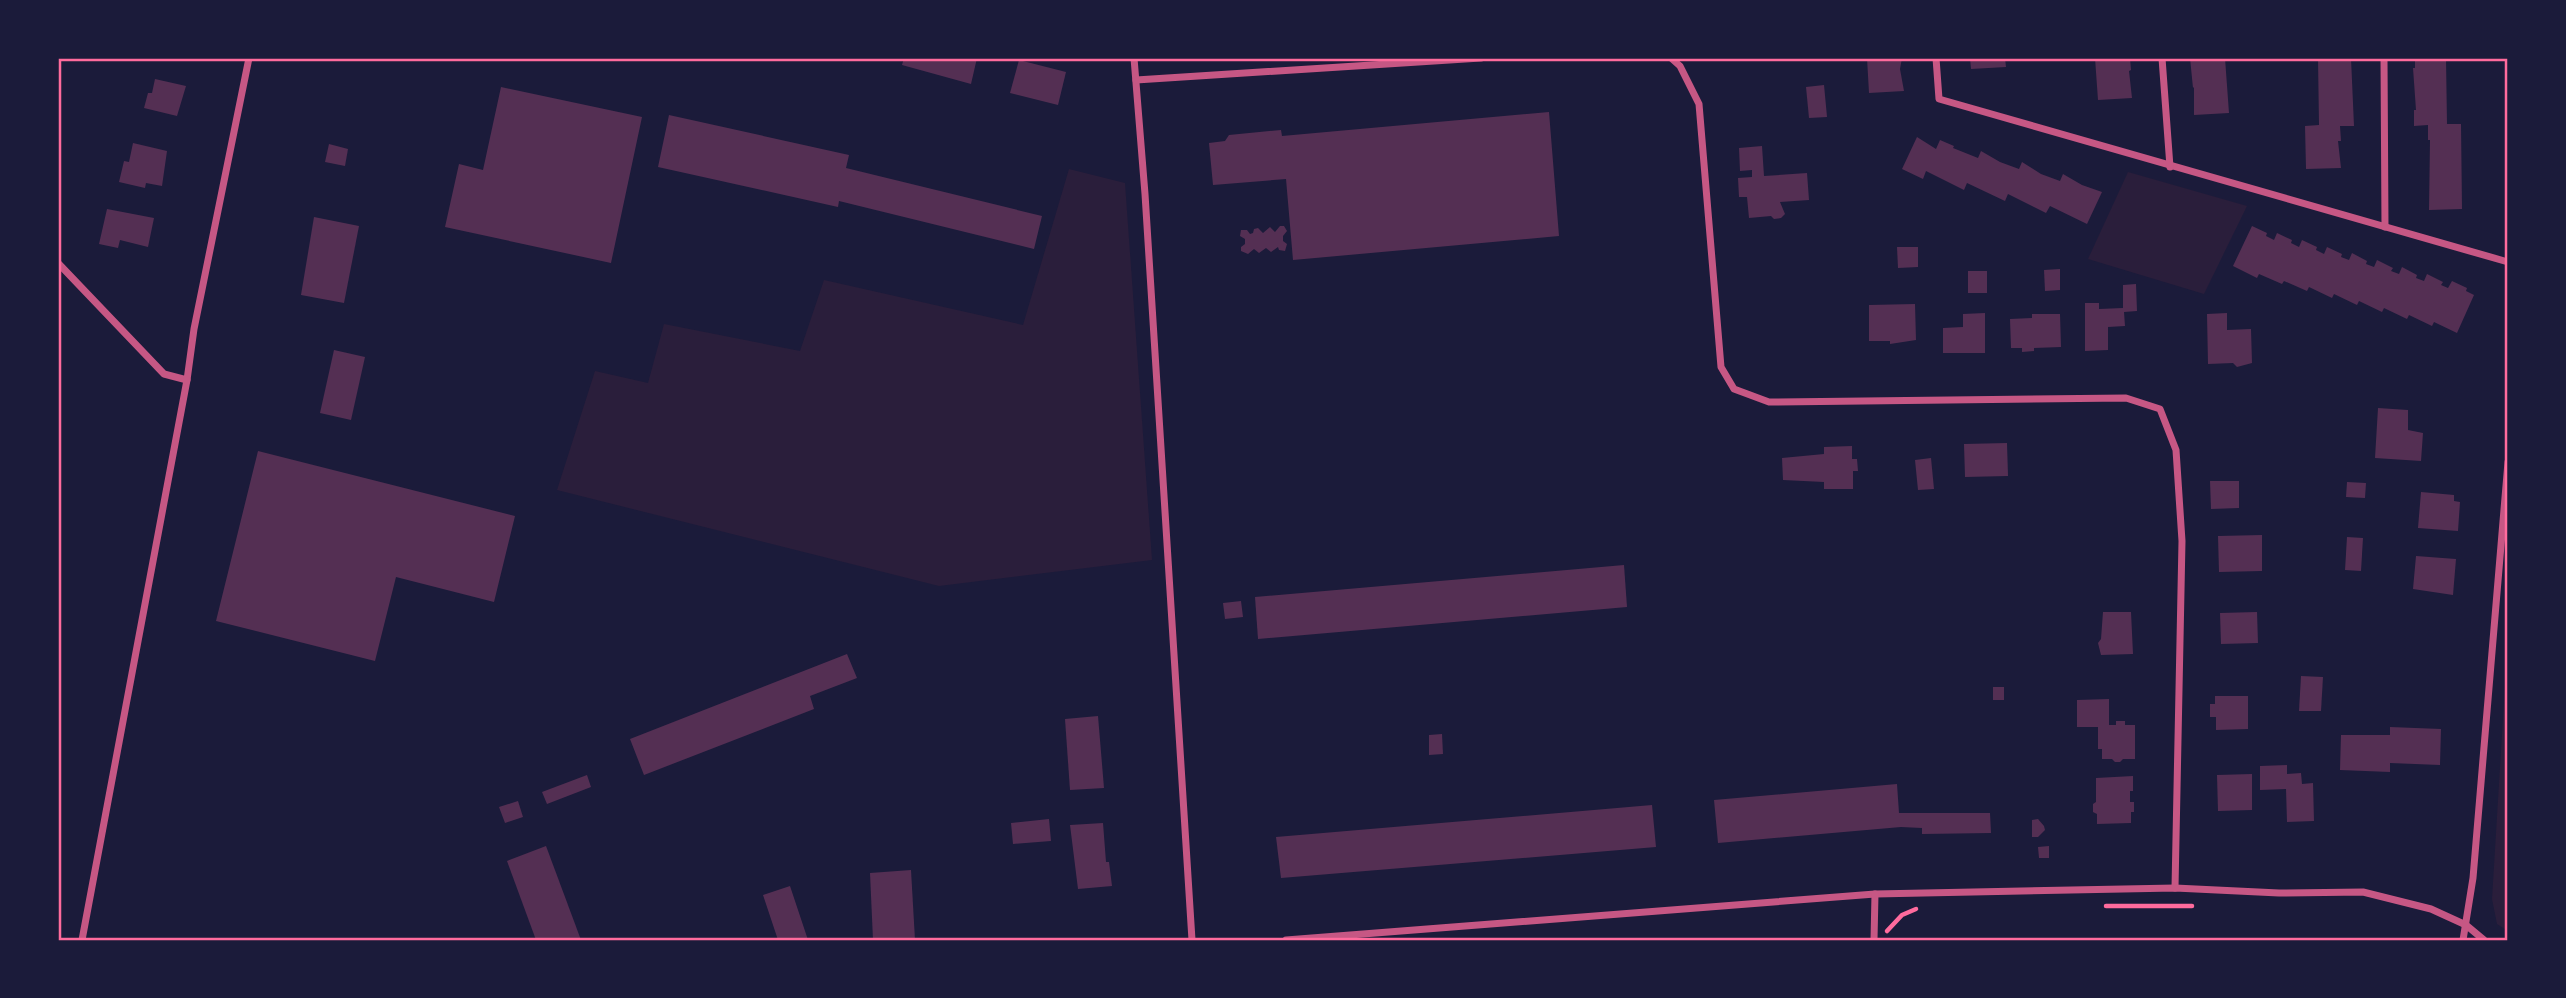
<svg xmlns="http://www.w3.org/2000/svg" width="2566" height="998" viewBox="0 0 2566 998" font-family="Mulish,sans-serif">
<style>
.green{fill:#2a1e3b}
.building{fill:#542f53}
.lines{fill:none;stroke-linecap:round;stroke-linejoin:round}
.path{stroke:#ff6b9d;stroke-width:4.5}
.minor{stroke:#c65784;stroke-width:7}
.neatline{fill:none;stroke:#ff6b9d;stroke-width:2.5}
</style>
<rect width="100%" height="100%" fill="#1b1b3a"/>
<!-- green -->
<g class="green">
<path d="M1069,169L1125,183L1152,560L939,586L557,490L595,371L648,383L664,324L800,351L824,280L1023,325Z"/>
<path d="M2128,172L2247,206L2204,294L2088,259Z"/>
<path d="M2508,635V931L2497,924L2492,899Z"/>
</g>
<!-- building -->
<g class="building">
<path d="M904,58H977L971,84L902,65Z"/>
<path d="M1867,58H1902L1900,69L1904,91L1869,93Z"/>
<path d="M1970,58H2005L2006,67L1971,69Z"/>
<path d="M2095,58H2130L2131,70L2129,71L2132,98L2098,100Z"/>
<path d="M2190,58H2225L2229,113L2194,115V87L2193,88Z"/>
<path d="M2318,58H2351L2354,126H2340L2341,141H2338L2341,168L2306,169L2305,126L2319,125Z"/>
<path d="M2415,58H2446L2447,124H2461L2462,209L2429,210L2430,140H2428V125L2414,126V110H2416L2413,68H2415Z"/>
<path d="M1019,60L1066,72L1058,105L1010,93Z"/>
<path d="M155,79L186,86L177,116L144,108L148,93H152Z"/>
<path d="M1824,85L1827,117L1809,118L1806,87Z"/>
<path d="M501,87L642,117L611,263L445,227L459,164L483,170Z"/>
<path d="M1549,112L1559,236L1293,260L1286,179L1213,185L1209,143L1225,141L1229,135L1281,130L1282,136Z"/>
<path d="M669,115L849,155L846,168L1042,216L1034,249L839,201L838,207L658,167Z"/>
<path d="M1917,137L1936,149L1940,140L1954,146L1953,148L1978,158L1981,151L2000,162L2019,169L2022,162L2041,174L2060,181L2063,174L2082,185L2102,192L2087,224L2050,206L2046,213L2008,194L2005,201L1967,183L1964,190L1926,171L1923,179L1902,169Z"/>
<path d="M133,143L167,151L162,186L146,183L145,188L119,182L124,161L129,162Z"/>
<path d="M329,144L348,149L345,166L325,162Z"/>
<path d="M1762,146L1764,176L1807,173L1809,200L1780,202L1785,214L1781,218L1774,219L1771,216L1749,218L1747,197H1739L1738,178L1752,177V170L1740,171L1739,148Z"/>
<path d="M107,209L154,218L148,247L120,240L118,248L99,244Z"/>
<path d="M314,217L359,226L344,303L301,295Z"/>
<path d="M1280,226H1284L1287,231L1283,236V241L1287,244L1285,251L1279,250L1278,247L1271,252L1266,248L1259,253L1254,249L1248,254L1241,251V247L1245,244V239L1240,236L1241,230H1247L1250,234L1253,233L1254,229L1258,228L1263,233L1270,227L1275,232Z"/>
<path d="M2252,226L2267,233L2266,236L2274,240L2277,233L2292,240L2291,243L2299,247L2302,240L2317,247L2316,250L2324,254L2327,247L2342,254L2341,257L2349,260L2352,253L2367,261L2366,264L2374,267L2377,260L2393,268L2391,271L2399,274L2402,267L2417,275L2416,278L2424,281L2427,274L2443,282L2441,285L2448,288L2452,281L2467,288L2466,291L2474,295L2457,333L2434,322L2432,326L2409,315L2407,319L2384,308L2382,312L2359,301L2357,305L2334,294L2332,298L2309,287L2307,291L2284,281L2282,284L2259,274L2257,278L2233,266Z"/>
<path d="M1897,247H1918V267L1898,268Z"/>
<path d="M2060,269V290L2045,291L2044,270Z"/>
<rect x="1968" y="271" width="19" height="22"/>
<path d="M2136,284L2137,311L2124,312L2125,326L2108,327V350L2085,351V303H2099V309L2123,308V285Z"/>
<path d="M1915,304L1916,340L1890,344V341H1869V305Z"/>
<path d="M1985,313V353H1943V328L1963,327V314Z"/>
<path d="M2227,313V330L2251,329L2252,363L2237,367L2233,363L2208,364L2207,314Z"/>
<path d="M2032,314H2060L2061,347L2034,348V351L2022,352V348H2011L2010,319L2032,318Z"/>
<path d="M334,350L365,357L351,420L320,413Z"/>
<path d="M2378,408L2408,410V430L2423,433L2421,461L2375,458Z"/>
<path d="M2007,443L2008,476L1965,477L1964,444Z"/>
<path d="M1852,446V459H1857L1858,471H1853V489H1824V482L1783,480L1782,458L1824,454V447Z"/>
<path d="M258,451L515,516L494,602L396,577L375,661L216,621Z"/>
<path d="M1931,458L1934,489L1918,490L1915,460Z"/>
<path d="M2210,481H2239V508L2211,509Z"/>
<path d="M2347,482L2366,483L2365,498L2346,497Z"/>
<path d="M2421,492L2454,495V501L2460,502L2458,531L2418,528Z"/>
<path d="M2262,535V571L2219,572L2218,536Z"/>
<path d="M2347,537L2363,538L2361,571L2345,570Z"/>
<path d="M2416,556L2456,559L2453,595L2413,589Z"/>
<path d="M1624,565L1627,607L1258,639L1255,597Z"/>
<path d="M1241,601L1243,617L1225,619L1223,603Z"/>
<path d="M2103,612H2131L2133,654L2101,655L2098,643L2101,639Z"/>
<path d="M2257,612L2258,643L2221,644L2220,613Z"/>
<path d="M847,654L857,678L810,696L814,709L644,775L630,739Z"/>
<path d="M2301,676L2323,677L2321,711H2299Z"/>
<rect x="1993" y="687" width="11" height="13"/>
<path d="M2215,696H2248V729L2216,730V717H2210V704H2215Z"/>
<path d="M2109,699V725H2116V721H2125V725H2135V759H2123L2120,762H2115L2112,759H2102V749H2098V727H2077V700Z"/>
<path d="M1098,716L1104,788L1070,790L1065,719Z"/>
<path d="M2390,727L2441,729L2440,765L2390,763V772L2340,770L2341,735H2390Z"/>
<path d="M1442,734L1443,754L1429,755V735Z"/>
<path d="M2287,765V774L2301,773L2302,784L2313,783L2314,821L2287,822L2286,789L2260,790V766Z"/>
<path d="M2252,774V810L2218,811L2217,775Z"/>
<path d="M587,775L591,787L547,804L542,792Z"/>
<path d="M2133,776V791H2130V802H2134V812H2131V823L2097,824V814L2093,812V804L2096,802V778Z"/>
<path d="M1897,784L1899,813H1990L1991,833L1922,834V828L1901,827L1718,843L1714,800Z"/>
<path d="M518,801L523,817L505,823L499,807Z"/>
<path d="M1652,805L1656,847L1281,878L1276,837Z"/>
<path d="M1049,819L1051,841L1013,844L1011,823Z"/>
<path d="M2038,819L2044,826L2045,830L2038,837H2032V820Z"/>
<path d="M1103,823L1106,862H1109L1112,886L1078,889L1070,825Z"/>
<path d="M546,846L581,940H536L507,861Z"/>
<path d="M2049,846V858H2039L2038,847Z"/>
<path d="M911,870L915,940H873L870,873Z"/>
<path d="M790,886L808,940H778L763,895Z"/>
</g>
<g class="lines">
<!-- path -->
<g class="path">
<path d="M2106,906H2192"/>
<path d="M1887,931L1902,915L1916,909"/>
</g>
<!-- minor -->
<g class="minor">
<path d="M1134,58L1145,194L1192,940"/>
<path d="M1671,58L1680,66L1699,104L1721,367L1734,389L1769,402L2126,398L2160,409L2176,450L2182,541L2175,888"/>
<path d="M1936,58L1939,99L2508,262"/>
<path d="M2162,58L2170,167"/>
<path d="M2384,58L2385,227"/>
<path d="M1136,80L1481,58"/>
<path d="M58,263L164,374L187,380"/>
<path d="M82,940L187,380L194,329L249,58"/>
<path d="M1286,940L1875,894L2175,888L2279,893L2363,892L2431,909L2466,925L2484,940"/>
<path d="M1874,940L1875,894"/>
<path d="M2463,940L2473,878L2508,462"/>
</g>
</g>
<!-- border -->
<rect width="2566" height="998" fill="none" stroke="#1b1b3a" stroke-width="119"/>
<rect x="60" y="60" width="2446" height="879" class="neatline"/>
</svg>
